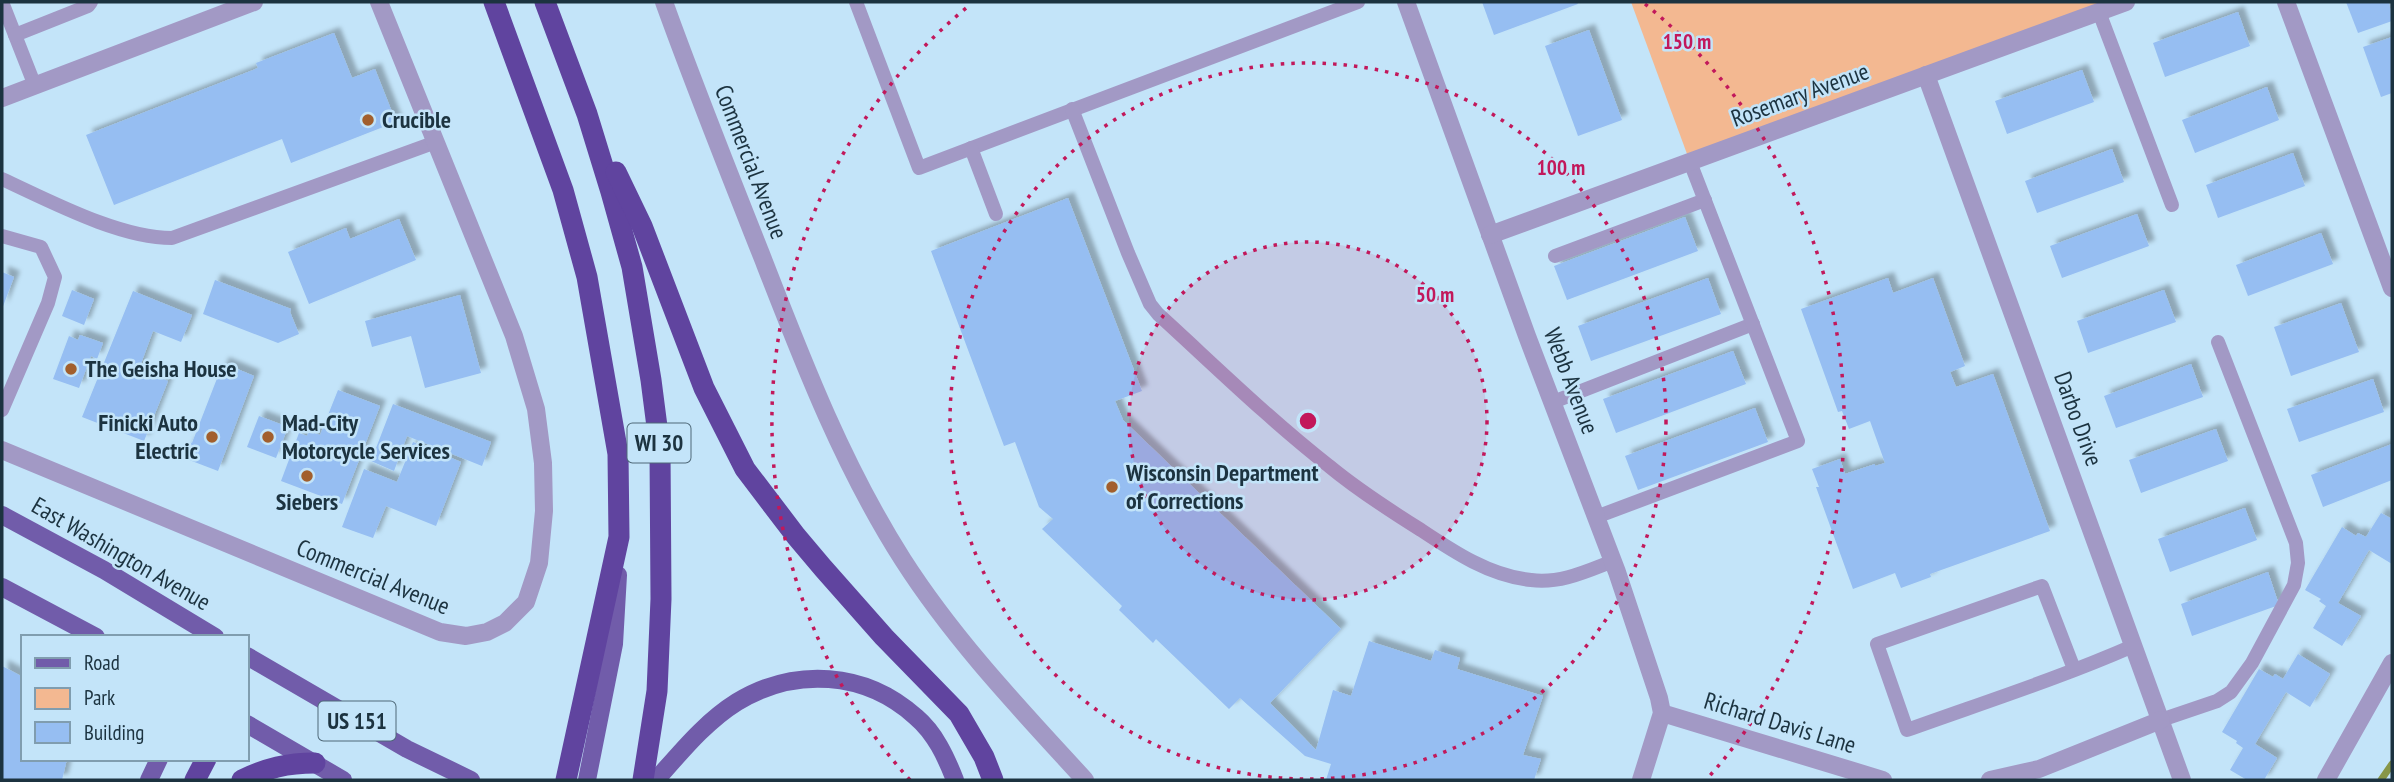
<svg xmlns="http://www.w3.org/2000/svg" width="2394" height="782" viewBox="0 0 2394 782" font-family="'PT Sans Narrow',sans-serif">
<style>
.green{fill:#f3b891}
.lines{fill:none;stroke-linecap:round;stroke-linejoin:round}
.stream{stroke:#879648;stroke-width:7}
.building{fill:#96bef2;filter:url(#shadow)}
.lane{stroke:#a299c5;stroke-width:14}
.street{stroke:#a299c5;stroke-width:18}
.primary{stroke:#715caa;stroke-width:18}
.highway{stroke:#60449f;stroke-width:21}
.ring{fill:none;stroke:#c2185b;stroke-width:3.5;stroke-dasharray:3.5 7}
.poi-dot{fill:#a25f2d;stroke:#c3e4f9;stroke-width:2.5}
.labels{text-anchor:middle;stroke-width:5;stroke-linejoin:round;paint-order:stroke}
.shield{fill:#c3e4f9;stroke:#4e6878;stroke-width:2}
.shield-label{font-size:23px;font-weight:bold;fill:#1c3340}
.street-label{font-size:24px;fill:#1c3340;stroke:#c3e4f9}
.poi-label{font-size:24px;font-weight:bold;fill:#1c3340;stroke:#c3e4f9;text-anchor:start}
.centre{fill:#c2185b;stroke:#c3e4f9;stroke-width:3.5}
.ring-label{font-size:21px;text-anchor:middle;font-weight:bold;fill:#c2185b;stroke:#c3e4f9;stroke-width:5;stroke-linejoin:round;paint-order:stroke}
</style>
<defs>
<filter id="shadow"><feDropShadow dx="6" dy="-6" stdDeviation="2" flood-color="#0004"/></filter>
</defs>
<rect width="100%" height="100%" fill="#c3e4f9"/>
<!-- green -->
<path class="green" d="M1631,2H2126L1690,162Z"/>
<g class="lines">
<!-- stream -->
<path class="stream" d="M2381,780L2392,764"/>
</g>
<!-- building -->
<g class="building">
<path d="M1482,2H1577L1578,4L1494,35Z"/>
<path d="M2346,2H2389L2392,21L2358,33Z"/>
<path d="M2238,12L2250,46L2165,77L2153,43Z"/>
<path d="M1589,30L1622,120L1578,136L1545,46Z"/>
<path d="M334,33L352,78L375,69L396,122L291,163L282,139L114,205L86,135L258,68L256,63Z"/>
<path d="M2392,37V93L2381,97L2363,47Z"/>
<path d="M2082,70L2094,102L2007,134L1995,101Z"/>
<path d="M2267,87L2279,120L2195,153L2182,120Z"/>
<path d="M2112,149L2124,182L2037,213L2025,181Z"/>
<path d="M2293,153L2305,186L2218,218L2206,185Z"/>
<path d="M1068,198L1142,391L1115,401L1123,420L1341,629L1270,703L1316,750L1333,690L1351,696L1369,641L1431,661L1435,650L1460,658L1457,669L1543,696L1523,755L1541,759L1534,780H1326L1331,764L1305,756L1240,698L1229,709L1156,639L1153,643L1119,610L1122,606L1042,529L1053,519L1039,507L1015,442L1004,446L931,251Z"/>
<path d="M2137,214L2149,246L2062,278L2050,246Z"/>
<path d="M1685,217L1698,251L1567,300L1554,266Z"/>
<path d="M399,219L416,260L309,304L288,252L346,228L350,239Z"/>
<path d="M2321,233L2333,264L2248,296L2236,265Z"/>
<path d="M2,272L14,277L2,309Z"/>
<path d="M1708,278L1721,314L1591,361L1578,326Z"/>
<path d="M1888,278L1893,293L1933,278L1965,366L1950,372L1956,387L1993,374L2050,531L1930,574L1931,577L1901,588L1895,573L1853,589L1816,487H1819L1812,469L1840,459L1845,474L1875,464V466L1885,463L1870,421L1849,429L1842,411L1838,412L1801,309Z"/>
<path d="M215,280L291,309L290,312L299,334L278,343L203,314Z"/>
<path d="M72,290L94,299L84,325L62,316Z"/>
<path d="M2164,290L2176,322L2088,353L2077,321Z"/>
<path d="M133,291L192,315L181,342L153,331L139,369L168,381L144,441L82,417Z"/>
<path d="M460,295L481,373L425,388L411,336L372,347L365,321Z"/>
<path d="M2341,303L2359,352L2291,376L2274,327Z"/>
<path d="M80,335L103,343L97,359L91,356L79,388L53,379L69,336L78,340Z"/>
<path d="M1733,351L1746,384L1616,433L1603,399Z"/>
<path d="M223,363L254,376L218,471L184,458L190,442L192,443Z"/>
<path d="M2191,364L2203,397L2116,428L2104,396Z"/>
<path d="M2373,379L2384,412L2299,442L2287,409Z"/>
<path d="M338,390L380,406L342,504L281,481L299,433L307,436L309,431L320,435Z"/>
<path d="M393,404L491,442L482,466L407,436L394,471L371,461Z"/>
<path d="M1755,408L1768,442L1638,490L1625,456Z"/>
<path d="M259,416L288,427L276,458L247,447Z"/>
<path d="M2216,429L2228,461L2141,493L2129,460Z"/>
<path d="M413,442L461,462L436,526L386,506L373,538L342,527L364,469L397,482Z"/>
<path d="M2392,444V480L2323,507L2311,475Z"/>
<path d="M2245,508L2257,540L2170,572L2158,539Z"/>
<path d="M2381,513L2392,519V564L2369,550L2338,603L2361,616L2342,646L2313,628L2326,606L2319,601L2321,599L2305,590L2342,527L2356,536L2358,533L2366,537Z"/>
<path d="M2268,572L2279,605L2192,636L2181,604Z"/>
<path d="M2298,654L2330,674L2310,707L2286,692L2255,744L2277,758L2264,780H2247L2230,770L2243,748L2236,743L2237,741L2222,732L2259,669L2273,677L2275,674L2283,679Z"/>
<path d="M2,666L23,677V759H67L62,780H2Z"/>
</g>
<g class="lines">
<!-- lane -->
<g class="lane">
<path d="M2,2L35,86"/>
<path d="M856,2L919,168L1358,2"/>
<path d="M2099,12L2172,205"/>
<path d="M15,35L88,6L91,2"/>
<path d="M1072,109L1128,253L1150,304L1158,314C1214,365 1269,419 1329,466C1358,490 1389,510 1421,530C1454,552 1490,576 1531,580C1560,584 1587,571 1613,561"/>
<path d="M971,148L996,214"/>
<path d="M2,179C50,201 119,238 172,238L436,142"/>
<path d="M2,236L41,247L55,277L48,303L2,410"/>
<path d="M1555,256L1705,200"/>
<path d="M1553,402L1753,324"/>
<path d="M1596,517L1798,441L1690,162"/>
<path d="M2074,669L2042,586L1877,644L1907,730C1982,703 2060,678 2133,646"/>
<path d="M2161,720L2217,701L2231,692L2252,663L2294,585L2298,563L2296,543L2218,342"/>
</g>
<!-- street -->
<g class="street">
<path d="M664,2C695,88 729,173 763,259C803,362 843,466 903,560C955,641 1021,710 1085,780"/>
<path d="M1406,2L1527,336L1617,572L1659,698L1662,713L1641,780"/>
<path d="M2286,2L2392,288"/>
<path d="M1926,75L2182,780"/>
<path d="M2,98L254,2"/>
<path d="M1490,235L2126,2"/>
<path d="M2,450L440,632L466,636L487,632L505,623L526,602L539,563L544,511L543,463L536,409L514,336L379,2"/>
<path d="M1662,713L1883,780"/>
<path d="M1990,780L2039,769L2161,720"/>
<path d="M2326,780L2392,663"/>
</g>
<!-- primary -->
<g class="primary">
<path d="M2,515L104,570L215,637"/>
<path d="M2,587L96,637"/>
<path d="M247,656L407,749L471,780"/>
<path d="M247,724L343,780"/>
<path d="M149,780L159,759"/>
<path d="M587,780L614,644L618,575"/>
<path d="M656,780C681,752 705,722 737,702C795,667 865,671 916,717C935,733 946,757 955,780"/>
</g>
<!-- highway -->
<g class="highway">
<path d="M494,2L563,190L587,277L618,454L619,537L566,780"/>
<path d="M545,2L587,114L611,192L632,267L651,380L660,450L661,599L657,691L643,780"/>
<path d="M616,172L642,226L704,388L745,469L796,536L823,568L884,637L959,714L984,757L993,780"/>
<path d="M195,780L206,759"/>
<path d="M242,780C267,768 287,763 315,763"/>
</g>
</g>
<!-- distance rings -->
<circle cx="1308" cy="421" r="179" fill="#c2185b" fill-opacity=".12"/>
<g class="ring">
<circle cx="1308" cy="421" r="179"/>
<circle cx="1308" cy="421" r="358"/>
<path d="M910 780A536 536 0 0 1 971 4M1645 4A536 536 0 0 1 1706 780"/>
</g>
<!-- markers -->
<g class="poi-dot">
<circle cx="368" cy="120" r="7"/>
<circle cx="71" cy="369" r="7"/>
<circle cx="212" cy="437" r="7"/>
<circle cx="268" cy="437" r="7"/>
<circle cx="307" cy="476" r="7"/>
<circle cx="1112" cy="487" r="7"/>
</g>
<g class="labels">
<!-- shield labels -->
<g class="shield">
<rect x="627.5" y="423.5" width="63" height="39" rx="5"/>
<rect x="318.5" y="701.5" width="77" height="39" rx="5"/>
</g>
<g class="shield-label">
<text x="659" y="451">WI 30</text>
<text x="357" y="729">US 151</text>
</g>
<!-- street labels -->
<g class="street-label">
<text transform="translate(1800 95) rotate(-20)" y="8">Rosemary Avenue</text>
<text transform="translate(751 162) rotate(69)" y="8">Commercial Avenue</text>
<text transform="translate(1571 381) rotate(69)" y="8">Webb Avenue</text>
<text transform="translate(2078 419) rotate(70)" y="8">Darbo Drive</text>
<text transform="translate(121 554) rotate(30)" y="8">East Washington Avenue</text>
<text transform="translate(373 577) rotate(22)" y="8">Commercial Avenue</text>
<text transform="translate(1780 723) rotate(17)" y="8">Richard Davis Lane</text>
</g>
<!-- poi labels -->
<g class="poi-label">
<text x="382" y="128">Crucible</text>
<text x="85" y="377">The Geisha House</text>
<text x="198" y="431" text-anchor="end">Finicki Auto<tspan x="198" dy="28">Electric</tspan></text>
<text x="282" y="431">Mad-City<tspan x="282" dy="28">Motorcycle Services</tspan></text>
<text x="1126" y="481">Wisconsin Department<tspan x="1126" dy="28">of Corrections</tspan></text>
<text x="307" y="510" text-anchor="middle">Siebers</text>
</g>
</g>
<circle cx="1308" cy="421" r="10" class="centre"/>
<g class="ring-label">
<text x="1687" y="49">150 m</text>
<text x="1561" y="175">100 m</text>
<text x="1435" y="302">50 m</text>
</g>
<!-- border -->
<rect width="2394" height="782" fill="none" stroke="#1c3340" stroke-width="7"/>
<!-- legend -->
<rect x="21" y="635" width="228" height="126" fill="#c3e4f9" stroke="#809daf" stroke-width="2"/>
<rect x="35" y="658" width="35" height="10" fill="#715caa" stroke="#809daf" stroke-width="2"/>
<text x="84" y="670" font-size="21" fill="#1c3340">Road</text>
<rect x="35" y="688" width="35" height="21" fill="#f3b891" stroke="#809daf" stroke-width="2"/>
<text x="84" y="705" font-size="21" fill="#1c3340">Park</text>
<rect x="35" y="722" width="35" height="21" fill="#96bef2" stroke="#809daf" stroke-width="2"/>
<text x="84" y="740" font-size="21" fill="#1c3340">Building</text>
</svg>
